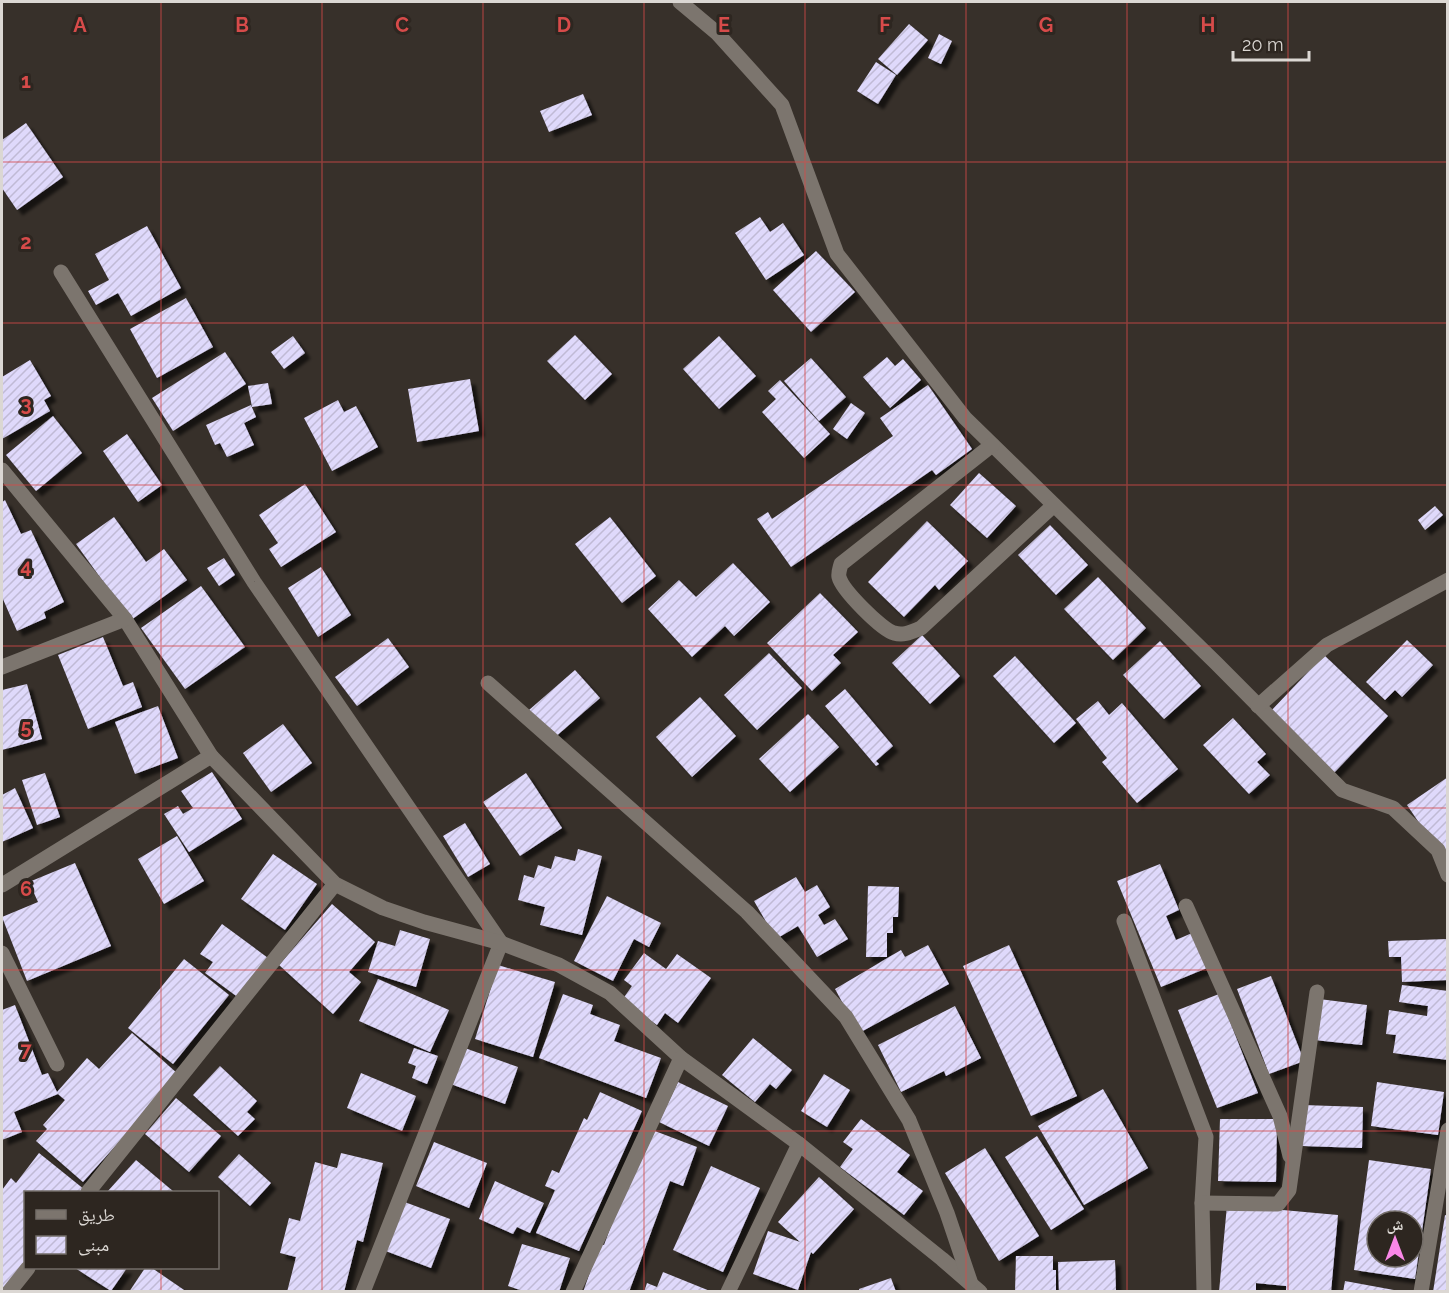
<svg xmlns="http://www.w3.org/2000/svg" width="1449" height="1293" viewBox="0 0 1449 1293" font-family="Raleway,'Noto Naskh Arabic',sans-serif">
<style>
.building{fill:url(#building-hatch);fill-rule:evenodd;filter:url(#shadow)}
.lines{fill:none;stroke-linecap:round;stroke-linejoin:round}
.street{stroke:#7c756e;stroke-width:15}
.grid{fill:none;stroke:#d74b4a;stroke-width:1.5;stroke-opacity:0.55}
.grid-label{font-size:20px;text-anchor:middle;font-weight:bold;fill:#d74b4a;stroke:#2d2620;stroke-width:6;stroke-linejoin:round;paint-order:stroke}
</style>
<defs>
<pattern id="building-hatch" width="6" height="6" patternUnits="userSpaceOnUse" patternTransform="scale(1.5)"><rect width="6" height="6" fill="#dfd9fb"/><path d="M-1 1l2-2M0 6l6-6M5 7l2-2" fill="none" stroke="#c0bad5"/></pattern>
<filter id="shadow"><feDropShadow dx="5.5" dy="5.5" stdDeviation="1.5" flood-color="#0009"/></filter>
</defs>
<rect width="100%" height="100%" fill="#37302a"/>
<!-- building -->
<g class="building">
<path d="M909,24L928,40L897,75L878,59Z"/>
<path d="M939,34L952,41L941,64L928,58Z"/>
<path d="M876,62L896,75L878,104L857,91Z"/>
<path d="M583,94L592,115L549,132L540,111Z"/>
<path d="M26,123L63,177L17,210L2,188V140Z"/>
<path d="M760,217L770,232L783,223L804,255L766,280L735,233Z"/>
<path d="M147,226L181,288L131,316L118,293L96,305L88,291L109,280L95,254Z"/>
<path d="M816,251L855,292L811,332L773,290Z"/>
<path d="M186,298L213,347L157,378L130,329Z"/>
<path d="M575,335L612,374L585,400L547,361Z"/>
<path d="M293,336L305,353L284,369L271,352Z"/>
<path d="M719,336L756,376L719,409L683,369Z"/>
<path d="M225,352L246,384L173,431L152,398Z"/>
<path d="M887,357L895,366L903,359L921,380L890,408L863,377Z"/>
<path d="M811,358L846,397L819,421L784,381Z"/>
<path d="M30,360L51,396L44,400L50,411L2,439V377Z"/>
<path d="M470,379L479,431L417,442L408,389Z"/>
<path d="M780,380L830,434L804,458L762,412L776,399L768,391Z"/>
<path d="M268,383L272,404L252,407L248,386Z"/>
<path d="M928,385L972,449L936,475L932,470L791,567L757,519L768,512L772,519L893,436L880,418Z"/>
<path d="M338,400L344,412L356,406L378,447L332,471L304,418Z"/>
<path d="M851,403L865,413L847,439L833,429Z"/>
<path d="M251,405L256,417L244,423L254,445L227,457L220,443L215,445L206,425Z"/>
<path d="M53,416L82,453L36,491L6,455Z"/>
<path d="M127,434L162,485L138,502L103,451Z"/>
<path d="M979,473L1016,506L987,538L950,505Z"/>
<path d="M305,484L336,532L281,567L269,549L278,543L259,515Z"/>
<path d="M5,500L21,534L31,530L64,602L44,612L46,618L17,631L2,597V502Z"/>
<path d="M1435,506L1443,515L1425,530L1418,520Z"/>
<path d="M114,517L146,562L164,549L187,580L131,620L76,544Z"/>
<path d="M610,517L656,576L622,603L575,544Z"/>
<path d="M927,521L968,561L939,590L935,585L904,617L868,582Z"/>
<path d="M1050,525L1088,565L1056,595L1018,555Z"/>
<path d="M224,558L235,575L219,586L207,568Z"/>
<path d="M733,563L770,602L734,636L725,626L692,657L648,609L679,580L696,597Z"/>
<path d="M321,567L351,615L318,637L288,588Z"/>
<path d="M1098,577L1146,628L1113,660L1064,609Z"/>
<path d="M201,586L245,647L185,689L141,628Z"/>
<path d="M820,593L858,632L833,655L841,663L812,691L767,643Z"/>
<path d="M922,635L960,676L930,704L892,663Z"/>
<path d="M103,637L123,686L133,682L142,707L88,729L58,655Z"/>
<path d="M388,638L409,667L357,706L335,677Z"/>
<path d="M1407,640L1433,665L1402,697L1395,690L1385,700L1366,682Z"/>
<path d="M1160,641L1201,686L1164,719L1123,675Z"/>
<path d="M769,653L802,688L757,730L724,695Z"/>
<path d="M1324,655L1388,716L1333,774L1269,713Z"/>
<path d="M1015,656L1076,723L1054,743L993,676Z"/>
<path d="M575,670L600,698L554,738L529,710Z"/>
<path d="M27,684L42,739L2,750V690Z"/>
<path d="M845,689L893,746L876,761L879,764L876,766L825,706Z"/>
<path d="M700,697L736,736L692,777L656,737Z"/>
<path d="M1098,701L1109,715L1122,703L1178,769L1137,803L1102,762L1107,758L1076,719Z"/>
<path d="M158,706L178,758L135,774L115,722Z"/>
<path d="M808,714L839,747L790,792L759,759Z"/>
<path d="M1233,718L1266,754L1257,762L1270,775L1249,794L1203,745Z"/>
<path d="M283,724L312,763L271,792L243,753Z"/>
<path d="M212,772L242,819L189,852L164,814L178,806L183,814L193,808L181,791Z"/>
<path d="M45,773L60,817L37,825L22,780Z"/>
<path d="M526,773L562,828L520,856L483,802Z"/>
<path d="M1448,777V855L1443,858L1407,805Z"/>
<path d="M15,788L33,828L2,842V795Z"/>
<path d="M465,823L490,864L468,877L443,836Z"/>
<path d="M177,836L204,881L164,904L138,859Z"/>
<path d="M578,849L602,856L582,935L540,925L545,907L518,900L524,875L534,878L538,865L551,869L555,856L575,861Z"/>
<path d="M273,854L317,884L285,930L241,899Z"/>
<path d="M75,863L111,946L27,981L2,917L38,902L29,882Z"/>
<path d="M1160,864L1179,910L1166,916L1176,940L1192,933L1207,968L1161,987L1117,881Z"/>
<path d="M796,877L805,892L817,885L830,907L818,915L824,925L835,919L848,939L817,957L798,926L776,939L754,901Z"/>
<path d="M868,886L899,887L898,917H893V933H887V957H866Z"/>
<path d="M607,896L661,923L649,947L634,939L613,981L574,961Z"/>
<path d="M332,904L375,942L349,972L361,982L333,1014L279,965Z"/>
<path d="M222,924L268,958L239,998L205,973L213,962L200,954Z"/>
<path d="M400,930L430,939L416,987L368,972L378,941L395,946Z"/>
<path d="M1448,939V980L1402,982L1401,957H1389L1388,941Z"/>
<path d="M928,945L949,984L859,1033L835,989L901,950L905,957Z"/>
<path d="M1009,945L1077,1096L1031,1116L963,966Z"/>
<path d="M644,953L666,969L677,954L711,978L678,1023L665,1013L657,1025L622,1000L632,986L624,980Z"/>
<path d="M184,959L229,995L173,1064L128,1028Z"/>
<path d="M498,965L555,982L533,1057L475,1039Z"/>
<path d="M1271,976L1304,1061L1269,1074L1237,989Z"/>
<path d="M378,979L449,1010L430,1052L359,1021Z"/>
<path d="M1402,985L1448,991V1060L1393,1053L1396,1035L1386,1034L1389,1010L1427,1016L1428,1006L1399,1002Z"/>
<path d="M563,994L593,1005L590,1014L620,1025L614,1041L661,1058L646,1098L539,1058Z"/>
<path d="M1219,994L1258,1093L1217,1108L1178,1010Z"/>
<path d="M1319,999L1367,1005L1362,1045L1314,1040Z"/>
<path d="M15,1005L42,1075L48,1073L57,1092L87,1058L99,1069L132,1033L179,1075L83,1182L36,1141L47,1129L43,1125L65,1100L58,1094L14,1112L22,1132L2,1140V1010Z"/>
<path d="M955,1006L981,1058L946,1076L944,1071L901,1092L878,1045Z"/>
<path d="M753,1038L792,1070L776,1089L770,1084L755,1102L722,1075Z"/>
<path d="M462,1047L518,1067L505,1104L448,1083Z"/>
<path d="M414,1048L438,1056L427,1084L412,1078L416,1066L408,1063Z"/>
<path d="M220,1066L257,1101L247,1112L255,1119L238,1136L193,1095Z"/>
<path d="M361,1073L416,1096L402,1131L347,1108Z"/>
<path d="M824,1074L850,1090L827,1127L801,1111Z"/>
<path d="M678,1082L728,1106L709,1146L659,1122Z"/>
<path d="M1377,1082L1444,1092L1438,1135L1371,1126Z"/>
<path d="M1103,1089L1148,1168L1084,1205L1038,1126Z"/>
<path d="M600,1092L642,1111L579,1251L536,1233L555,1190L545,1186L552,1170L559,1173L584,1118L587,1120Z"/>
<path d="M176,1098L221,1136L189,1172L145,1134Z"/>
<path d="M1303,1105L1363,1107L1362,1148L1302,1146Z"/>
<path d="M861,1119L910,1155L897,1172L923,1191L904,1215L840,1167L853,1149L843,1142Z"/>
<path d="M1220,1119H1277L1276,1182L1218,1181Z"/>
<path d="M647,1128L697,1147L683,1186L670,1181L629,1292H583L600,1244L604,1245Z"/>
<path d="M1037,1136L1084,1209L1051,1230L1005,1157Z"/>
<path d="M434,1142L487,1163L469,1208L416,1186Z"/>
<path d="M985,1148L1039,1236L999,1261L945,1173Z"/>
<path d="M39,1153L85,1190L83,1192H26V1263L2,1292V1190L11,1178L16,1183Z"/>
<path d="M341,1153L383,1163L363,1242L357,1240L344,1292H287L296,1257L280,1253L289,1218L300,1221L315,1162L337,1168Z"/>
<path d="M239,1154L271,1183L250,1206L218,1177Z"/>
<path d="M136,1160L174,1192H107Z"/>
<path d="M1369,1160L1431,1169L1415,1279L1354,1270ZM1377,1221H1413V1257H1377Z"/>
<path d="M711,1166L760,1188L723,1272L673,1250Z"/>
<path d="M819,1177L854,1209L813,1254L811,1252L798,1290L753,1274L768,1231L800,1242L778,1222Z"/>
<path d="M495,1181L544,1203L530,1233L517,1227L513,1234L479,1219Z"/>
<path d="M402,1201L450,1219L431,1268L383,1250Z"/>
<path d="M1227,1205L1338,1215L1331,1292H1286V1286L1256,1283V1292H1219Z"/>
<path d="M1445,1215L1448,1216V1292H1433Z"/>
<path d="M522,1244L570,1258L559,1292H526L508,1286Z"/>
<path d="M1016,1256H1053V1270H1056V1292H1015Z"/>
<path d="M1115,1260L1116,1292H1059L1058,1262Z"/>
<path d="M75,1268H127L111,1291Z"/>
<path d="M145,1268H152L187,1292H129Z"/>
<path d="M663,1272L710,1291V1292H644L647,1283L657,1287Z"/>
<path d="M891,1278L896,1292H860L859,1289Z"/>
<path d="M1345,1281L1394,1290V1292H1343Z"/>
</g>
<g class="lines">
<!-- street -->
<g class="street">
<path d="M680,2L717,33L782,105L837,254L965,418L1216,663L1342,790L1393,808L1438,850L1448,875"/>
<path d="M61,272L254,582L501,943L363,1292"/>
<path d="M992,445L841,564C840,568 838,573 839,577C842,590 882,630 894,633C904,636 911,632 921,628L1054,505"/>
<path d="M2,470L125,619L211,756L335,884L383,908L424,922L501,943L559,965L610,993L681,1058L799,1144L942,1259L980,1292"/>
<path d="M2,667L125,619"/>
<path d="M488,683L747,912L846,1017L909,1120L947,1213L970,1281"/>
<path d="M1258,706L1327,645L1448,580"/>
<path d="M2,885L211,756"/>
<path d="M1186,906L1280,1116L1290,1156"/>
<path d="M1124,921L1206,1137L1202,1203L1204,1292"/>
<path d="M2,953L57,1064"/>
<path d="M88,1192L335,884"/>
<path d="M1202,1203L1278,1204L1289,1190L1317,992"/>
<path d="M9,1292L28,1268"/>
<path d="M573,1292L681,1058"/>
<path d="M728,1292L799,1144"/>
<path d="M1421,1292L1448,1130"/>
</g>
</g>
<!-- grid -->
<path class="grid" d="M161,2V1192M322,2V1292M483,2V1292M644,2V1292M805,2V1292M966,2V1292M1127,2V1292M1288,2V1292M2,162H1448M2,323H1448M2,485H1448M2,646H1448M2,808H1448M2,970H1448M2,1131H1448M161,1268V1292"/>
<g class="grid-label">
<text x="80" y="32">A</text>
<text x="242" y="32">B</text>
<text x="402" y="32">C</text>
<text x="564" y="32">D</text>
<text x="724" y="32">E</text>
<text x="885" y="32">F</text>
<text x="1046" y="32">G</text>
<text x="1208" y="32">H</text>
<text x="26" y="88">1</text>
<text x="26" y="249">2</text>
<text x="26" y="411">3</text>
<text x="26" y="573">4</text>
<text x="26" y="734">5</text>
<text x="26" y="896">6</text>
<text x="26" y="1057">7</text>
</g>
<!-- border -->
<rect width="1449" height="1293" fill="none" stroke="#dbd7d3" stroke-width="6"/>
<!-- legend -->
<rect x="24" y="1191" width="195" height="78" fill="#2d2620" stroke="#736d68" stroke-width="1.5"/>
<rect x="36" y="1210" width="30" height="9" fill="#7c756e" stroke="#736d68" stroke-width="1.5"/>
<text x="78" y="1221" font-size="18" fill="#dbd7d3">طريق</text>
<rect x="36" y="1236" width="30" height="18" fill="url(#building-hatch)" stroke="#736d68" stroke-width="1.5"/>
<text x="78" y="1251" font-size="18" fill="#dbd7d3">مبنى</text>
<!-- north arrow -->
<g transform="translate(1395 1239)"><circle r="28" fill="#2d2620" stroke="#736d68" stroke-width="1.5"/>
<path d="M0-4.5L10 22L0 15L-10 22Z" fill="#fa87e7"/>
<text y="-9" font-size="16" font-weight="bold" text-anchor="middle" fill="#dbd7d3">ش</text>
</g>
<!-- scale -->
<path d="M1233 51v9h76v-9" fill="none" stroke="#dbd7d3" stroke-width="3"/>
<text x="1242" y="51" font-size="18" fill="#dbd7d3" stroke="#2d2620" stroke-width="4.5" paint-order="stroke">20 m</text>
</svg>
